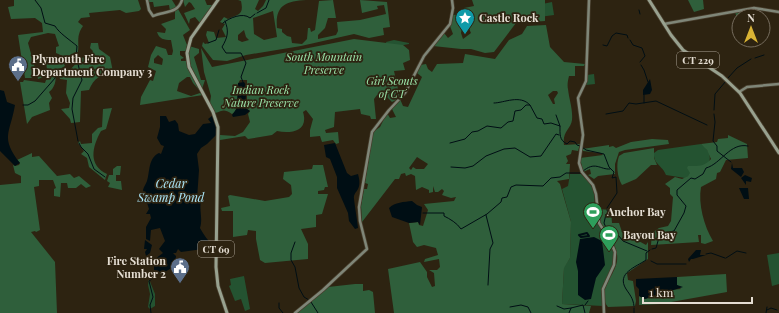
<svg xmlns="http://www.w3.org/2000/svg" width="779" height="313" viewBox="0 0 779 313" font-family="'Playfair Display',serif">
<style>
.green{fill:#245331}
.forest{fill:#2f5f3b;fill-rule:evenodd}
.water{fill:#000e14}
.lines{fill:none;stroke-linecap:round;stroke-linejoin:round}
.stream{stroke:#000e14;stroke-width:1}
.canal{stroke:#000e14;stroke-width:2}
.secondary-casing{stroke:#473d2c;stroke-width:4}
.primary-casing{stroke:#473d2c;stroke-width:4.5}
.secondary{stroke:#7f8678;stroke-width:2.5}
.primary{stroke:#98a18f;stroke-width:3}
.labels{text-anchor:middle;stroke-width:3.5;stroke-linejoin:round;paint-order:stroke}
.shield{fill:#2d2311;stroke:#ada598;stroke-width:1}
.shield-label{font-size:10px;font-weight:bold;fill:#e4ddd2}
.poi-label{font-size:11px;font-weight:bold;fill:#e4ddd2;stroke:#2d2311;text-anchor:start}
.park-label{font-size:11px;font-style:italic;fill:#9be5aa;stroke:#2d2311}
.water-label{font-size:12px;font-style:italic;fill:#ade9fc;stroke:#2d2311}
</style>
<rect width="100%" height="100%" fill="#2d2311"/>
<!-- green -->
<g class="green">
<path d="M552,2L554,15L502,22L503,12Z"/>
<path d="M394,40L409,43V44L387,48L386,42Z"/>
<path d="M594,74L595,84L586,85L587,75Z"/>
<path d="M701,144C707,148 712,155 709,163L685,178L666,175C663,166 653,164 654,153L658,150Z"/>
<path d="M570,174H581C603,191 589,206 599,226C604,235 614,242 614,253C614,276 599,279 603,306L562,304L564,267L570,258L571,222L562,189L568,186Z"/>
<path d="M779,253V284L772,286L767,255Z"/>
<path d="M244,276L250,309L245,311L241,299L235,301L229,286L231,285L230,279Z"/>
<path d="M149,279L155,294V306L150,309L148,307L150,294L148,285Z"/>
</g>
<!-- forest -->
<g class="forest">
<path d="M14,0H138L141,9L139,11L126,13L120,10L89,13L90,17L81,18L78,22L83,26C72,41 86,50 70,64L65,57L56,53V47L59,46L55,34L48,33L31,37L28,43L35,68L33,69L32,78H25L23,64L21,67V63H25L22,59V61L18,35L43,32L42,23L35,18L11,19L8,7L14,6Z"/>
<path d="M147,0H172L177,8L170,11L169,5L154,7L153,2H148Z"/>
<path d="M183,0H205L207,5H213L200,23L195,17L190,19L189,24L184,13L195,9L191,3L189,2L185,7Z"/>
<path d="M238,0H259L255,9L258,11L263,6L266,0H306C285,1 275,6 277,28L282,29V32L287,36L291,37L292,43L302,44L307,39L308,28H310L311,32L315,30L319,1L333,0L336,18H328L325,28L318,35V39L336,35L338,31L337,22L360,20L386,14L384,5L377,6L378,9L362,13L360,0L387,2L390,27L383,28L384,35L369,38L354,34L301,46L246,55L227,61L213,60L202,46L203,42L205,44L209,43L206,35L207,31L214,32L216,38L226,37L222,29L225,24L220,22L224,17L228,19C239,14 244,15 241,1ZM273,11L277,37L264,40L254,34L253,18ZM244,30L246,37L249,40L242,42L238,40V35Z"/>
<path d="M472,0H545V21L516,23L494,52L485,53L471,49H461L433,46L444,33L448,38L453,34L450,26L453,15L465,14L464,8L474,6ZM467,24L471,33L463,39L461,33L462,28Z"/>
<path d="M688,0H703L704,9L694,12Z"/>
<path d="M178,9L190,30L183,35L187,45L186,51H180V55L184,58L181,59V61H186L200,91L193,83L190,77H187L179,83L177,91L191,96L200,93L203,95L140,105L141,97L150,80L153,81L156,71L148,67L151,55L156,46L166,49L168,55H172L173,51L171,40C164,40 159,39 157,32L165,33L166,29L161,24L175,19V11ZM158,55L163,59L162,65L154,63V59Z"/>
<path d="M748,9L750,16H739L737,18L735,12Z"/>
<path d="M546,25L550,47L564,62L585,64L584,66H575V76H569C568,80 567,85 568,89C569,99 573,109 572,120C571,129 562,131 564,145L580,144L578,151L572,150L571,154L566,156L568,161L566,164H570L569,179L557,181L560,184L571,222L570,258L564,268L562,304L591,306L589,313H394L388,269L420,262L427,272V277L432,287L435,286L434,273L429,270H437L440,267L439,259L424,262L425,259L438,255L436,248L424,245L417,247L413,242L409,223L418,222L419,225L423,226L428,210L424,204L454,201L456,197L451,198L442,195L444,191L442,189L438,192H435L433,186V192L429,193V190L422,187L416,190L415,176L411,174L406,176L405,173L401,174L399,179H395L362,222L361,206L364,189H367L368,184L365,183L373,132L380,127L387,113L390,118L396,117L391,107L400,99L403,106L408,107L422,77L417,73L420,65L426,64L428,69L432,72L437,64L463,63L465,54L495,59L509,40L522,34L527,26ZM553,91H557L558,93L554,99L555,104H553L548,95ZM417,157L428,164L424,169H416L413,167L411,170L409,168Z"/>
<path d="M354,39L403,45L409,50L410,60L403,63L405,70L394,71L400,98L392,102L386,96L377,95L374,99L376,119H371L370,116L361,114L360,109L335,112L334,127L325,130L326,133L338,132L339,143L336,144L333,140L322,142L320,136L310,137V130L313,119L306,110L303,112C309,131 291,134 277,131L272,135L248,139L245,136L220,140V135L235,136L243,132L250,122L248,114L250,111L244,107L247,105V80H240C235,87 240,103 235,112L232,114C223,108 223,111 215,113L210,103L211,96L204,72L201,48L212,67Z"/>
<path d="M91,43H98L99,49L110,57L113,72C100,75 94,78 89,90L81,91L80,122L71,123L70,119L61,109L69,108L70,103L66,93L67,80L60,79L58,73L67,68L69,71L81,58L91,56L93,51L90,48Z"/>
<path d="M189,46L199,49V53L194,57L201,80H205L202,89L188,60Z"/>
<path d="M56,56L63,62L65,66L51,74L38,79L36,71L47,69L46,62H52Z"/>
<path d="M55,75C57,80 54,89 49,92L52,98L49,103L50,110L32,117L27,124L20,82H23L24,80L45,83L46,80Z"/>
<path d="M112,108L106,129L101,131C92,147 88,165 107,174L105,180L89,167L87,158L81,154L84,151L78,143L80,141L81,144L92,143V134L98,128L102,127L103,109Z"/>
<path d="M728,135L747,144L748,158L726,160L720,172L717,173L716,179L701,187C698,204 704,226 713,241L705,244L701,243V235H698L699,242L651,245L652,233L659,228L668,226L671,221L673,197L670,194V188L665,184L675,177L682,179L688,176L690,173L687,168L688,166C698,166 704,167 711,159L707,150L701,144L717,142L718,139L728,138Z"/>
<path d="M652,139L668,140L669,144L625,150L619,152L615,164V174L598,176L594,179L588,175L591,174L590,169L583,172L580,158L603,155L601,153L583,151L582,149L609,145V147L613,146L616,148L631,142Z"/>
<path d="M654,148V158L657,165H651L636,179L622,185C617,177 616,164 619,156L624,153Z"/>
<path d="M32,153V157L39,156L57,176L70,174L74,178L79,176L91,186L86,188L81,184L76,188H68L67,183H61L60,197L54,196V189L56,188L53,180H39V186L34,187L40,230L36,232L35,231L31,232L55,262L57,313H0V185L21,183V176L15,173L13,165L15,166L19,165L20,163L17,160Z"/>
<path d="M313,165H323L328,187H325L324,190L318,191V194H328L322,214L316,215V227L301,229L308,244V259L265,263L260,260L256,239V231L248,230L247,235L233,237V211H222L221,208L230,206L228,196L230,195L265,201L289,197L292,194L291,185L283,179L284,172L312,169Z"/>
<path d="M117,166H121L120,175H116V181H121L122,190L108,187L110,183L107,181L109,175H113V169Z"/>
<path d="M598,209L611,210L612,223H619L622,232L646,245L648,242V259L627,273L628,280L633,281L636,301L635,306L608,307C595,292 615,276 617,261C619,243 605,236 600,222C598,218 599,213 598,209Z"/>
<path d="M726,274L727,292L660,304L639,305V296L645,299L670,290L681,289L677,285V277Z"/>
<path d="M355,284H363V291L369,290L373,292L375,313H297L328,287Z"/>
</g>
<!-- water -->
<g class="water">
<path d="M650,79L652,90L650,94L643,95V90Z"/>
<path d="M244,82C250,89 243,97 247,105L244,107L250,111L245,115L233,117L232,115L237,108L238,83Z"/>
<path d="M0,90L4,91L7,102L15,105C10,134 0,137 20,163L15,166L0,151Z"/>
<path d="M160,116H166L169,122L175,120L178,124L179,131L189,135L195,134L203,124L211,123L208,119L212,116L215,122L217,134L207,144L201,148L197,154L199,170L197,199L201,201C199,210 203,219 200,228C202,232 210,244 215,247V251L210,252L203,249L181,252L178,249L176,253H173L176,256L175,266L163,273L154,270V265L156,264L155,259L163,253L159,249L165,241L160,228L151,230L150,241L146,239V227L151,218L150,214H146L149,209L143,190C144,186 146,184 147,181C150,172 148,158 159,153L161,154L164,146L161,145L157,138L160,127Z"/>
<path d="M335,143L347,173L351,176L358,174C363,192 353,190 354,199C355,208 357,219 358,228L355,229L349,221L348,213L337,188V177L330,159L326,157L324,145Z"/>
<path d="M732,163L733,168H742L744,172L741,177L731,169Z"/>
<path d="M745,175L752,178L751,182L746,181V185L741,178Z"/>
<path d="M739,188H748L749,199H744Z"/>
<path d="M412,201L417,205L422,207L420,225L418,222L409,223L392,217L389,208C395,202 404,202 412,201Z"/>
<path d="M594,237L602,241L605,265L596,278L591,299L585,300L578,295V271L576,262L580,239Z"/>
<path d="M145,240L152,245L150,253L146,256L145,252L147,249H144Z"/>
<path d="M696,250H701L700,255H706L693,259H691L689,262L688,259Z"/>
<path d="M677,277V285L683,287L645,299L639,296V289L636,286V279Z"/>
</g>
<g class="lines">
<!-- stream -->
<g class="stream">
<path d="M35,0L41,8L45,23L55,26C59,33 70,40 77,46L76,58"/>
<path d="M639,10L640,14"/>
<path d="M257,13L266,8L269,0"/>
<path d="M225,21C229,31 228,37 222,47L226,53H241L246,63L241,77L243,82"/>
<path d="M223,23C229,18 243,12 250,18L255,14"/>
<path d="M630,40L633,45L642,48L645,56L640,62"/>
<path d="M208,43L216,40L219,30"/>
<path d="M603,45L607,46L612,36L616,33L627,35L628,38"/>
<path d="M755,58L764,55"/>
<path d="M77,60L82,80L73,98L72,109L78,141"/>
<path d="M641,65L644,70L648,82"/>
<path d="M59,76L78,72"/>
<path d="M728,78L737,68L751,59"/>
<path d="M644,95V103"/>
<path d="M494,103C504,103 520,94 530,105"/>
<path d="M23,105H28L35,101L56,77"/>
<path d="M714,110L715,94L726,81"/>
<path d="M606,114L623,111L629,103L636,104L656,101L707,125"/>
<path d="M714,114L715,122L713,141L717,146V151L731,162"/>
<path d="M556,115L560,126"/>
<path d="M79,143L81,147L88,154L94,169L105,177"/>
<path d="M450,143L465,139L472,132L478,131L487,126L501,128L508,122L513,121L515,111L521,110L526,105H530L537,118L542,119L544,124L551,123L560,126C560,134 559,140 567,144L570,141L575,142L577,145L580,146"/>
<path d="M582,147L586,150L604,154L609,167L614,172L612,178L616,177L617,193L607,208"/>
<path d="M451,167L465,168L473,166L486,156L504,149L515,148L530,157L541,156L556,134L559,135"/>
<path d="M582,172C595,160 600,170 610,169"/>
<path d="M607,210L609,215L606,214L604,223L607,230H609L610,236L618,235L623,241L647,251"/>
<path d="M423,213H444V216C450,219 457,223 461,229L487,214L501,202L502,198L507,197L511,187L516,185L543,186L551,178L560,177L566,173H581"/>
<path d="M486,215L493,243L490,249L488,285"/>
<path d="M295,242L291,253V260L295,267L299,288L304,297L309,300"/>
<path d="M652,249L656,248L660,234L674,231L684,213L686,206L677,195V190L691,178L695,179L703,174L706,168C721,164 730,142 748,146"/>
<path d="M706,254L711,253L725,258"/>
<path d="M726,258L737,251L746,253"/>
<path d="M651,261L657,264H686"/>
<path d="M311,302L318,313"/>
<path d="M279,303V308L283,313"/>
<path d="M585,305L588,301"/>
<path d="M557,306L564,309L571,308"/>
<path d="M634,306C633,298 630,295 626,289C616,273 636,267 646,260V253L650,250"/>
<path d="M510,307L521,305L528,307L531,313"/>
<path d="M767,310L771,308L777,310"/>
<path d="M151,313L150,305L153,297L149,281L159,274"/>
<path d="M569,313L571,308L583,305L585,313"/>
<path d="M634,313V308"/>
<path d="M766,313L767,307"/>
</g>
<!-- canal -->
<path class="canal" d="M587,233L589,236L581,237L579,235Z"/>
<!-- secondary casing -->
<g class="secondary-casing">
<g id="secondary">
<path d="M147,0L149,10L153,16C164,11 178,14 182,0"/>
<path d="M589,0L586,81L578,98L583,135L579,163L582,172L593,185L596,194L599,223L611,242L615,252L614,265L603,289L604,313"/>
<path d="M664,24L754,8L779,12"/>
<path d="M739,92L747,87L779,84"/>
<path d="M295,313L323,290L367,249L360,221L359,207L372,132L389,110L405,93L424,56L450,24L453,8L452,0"/>
</g>
</g>
<!-- primary casing -->
<g class="primary-casing">
<g id="primary">
<path d="M218,0L191,38L187,53L189,67L213,112L218,127L216,267L218,286L227,313"/>
<path d="M649,0L671,35L683,50L722,76L740,93L779,153"/>
</g>
</g>
<!-- secondary -->
<use href="#secondary" class="secondary"/>
<!-- primary -->
<use href="#primary" class="primary"/>
</g>
<!-- icons -->
<defs>
<g id="sight-pin" transform="scale(1)"><path d="M0 17L-7.5 6A9.5 9.5 0 1 1 7.5 6Z" fill="#0f9aa8" stroke="#2d2311"/><path d="M0-6L1.8-2.2L6-1.7L2.9 1.2L3.7 5.4L0 3.3L-3.7 5.4L-2.9 1.2L-6-1.7L-1.8-2.2Z" fill="#fff"/></g>
<g id="civic-pin" transform="scale(1)"><path d="M0 17L-7.5 6A9.5 9.5 0 1 1 7.5 6Z" fill="#5c6f8a" stroke="#2d2311"/><path d="M-.6-6.5H3V-4.5H.6V-3L4-1V1h2V6H-6V1h2V-1L-.6-3ZM-1.2 2.5V6h2.4V2.5Z" fill="#fff"/></g>
<g id="stadium-pin" transform="scale(1)"><path d="M0 17L-7.5 6A9.5 9.5 0 1 1 7.5 6Z" fill="#2e9e5b" stroke="#2d2311"/><path d="M0-5a6.5 5 0 1 0 0 10a6.5 5 0 1 0 0-10ZM-3.5-1.8h7v3.6h-7Z" fill="#fff"/></g>
</defs>
<g fill-rule="evenodd">
<use href="#sight-pin" x="465" y="18"/>
<use href="#civic-pin" x="18" y="65"/>
<use href="#stadium-pin" x="593" y="212"/>
<use href="#stadium-pin" x="609" y="235"/>
<use href="#civic-pin" x="180" y="267"/>
</g>
<g class="labels">
<!-- shield labels -->
<g class="shield">
<rect x="677" y="52" width="42" height="16" rx="3"/>
<rect x="198" y="241" width="36" height="16" rx="3"/>
</g>
<g class="shield-label">
<text x="698" y="64">CT 229</text>
<text x="216" y="253">CT 69</text>
</g>
<!-- poi labels -->
<g class="poi-label">
<text x="479" y="22">Castle Rock</text>
<text x="32" y="63">Plymouth Fire<tspan x="32" dy="13">Department Company 3</tspan></text>
<text x="607" y="216">Anchor Bay</text>
<text x="623" y="239">Bayou Bay</text>
<text x="166" y="265" text-anchor="end">Fire Station<tspan x="166" dy="13">Number 2</tspan></text>
</g>
<!-- park labels -->
<g class="park-label">
<text x="324" y="61">South Mountain<tspan x="324" dy="13">Preserve</tspan></text>
<text x="392" y="85">Girl Scouts<tspan x="392" dy="13">of CT</tspan></text>
<text x="261" y="94">Indian Rock<tspan x="261" dy="13">Nature Preserve</tspan></text>
</g>
<!-- water labels -->
<g class="water-label">
<text x="171" y="188">Cedar<tspan x="171" dy="14">Swamp Pond</tspan></text>
</g>
</g>
<!-- north arrow -->
<g transform="translate(751 28)"><circle r="19" fill="#2d2311" stroke="#766d5e"/>
<path d="M0-3L7 15L0 10L-7 15Z" fill="#d9b334"/>
<text y="-6" font-size="11" font-weight="bold" text-anchor="middle" fill="#e4ddd2">N</text>
</g>
<!-- scale -->
<path d="M643 297v6h109v-6" fill="none" stroke="#e4ddd2" stroke-width="2"/>
<text x="649" y="297" font-size="12" fill="#e4ddd2" stroke="#2d2311" stroke-width="3" paint-order="stroke">1 km</text>
</svg>
